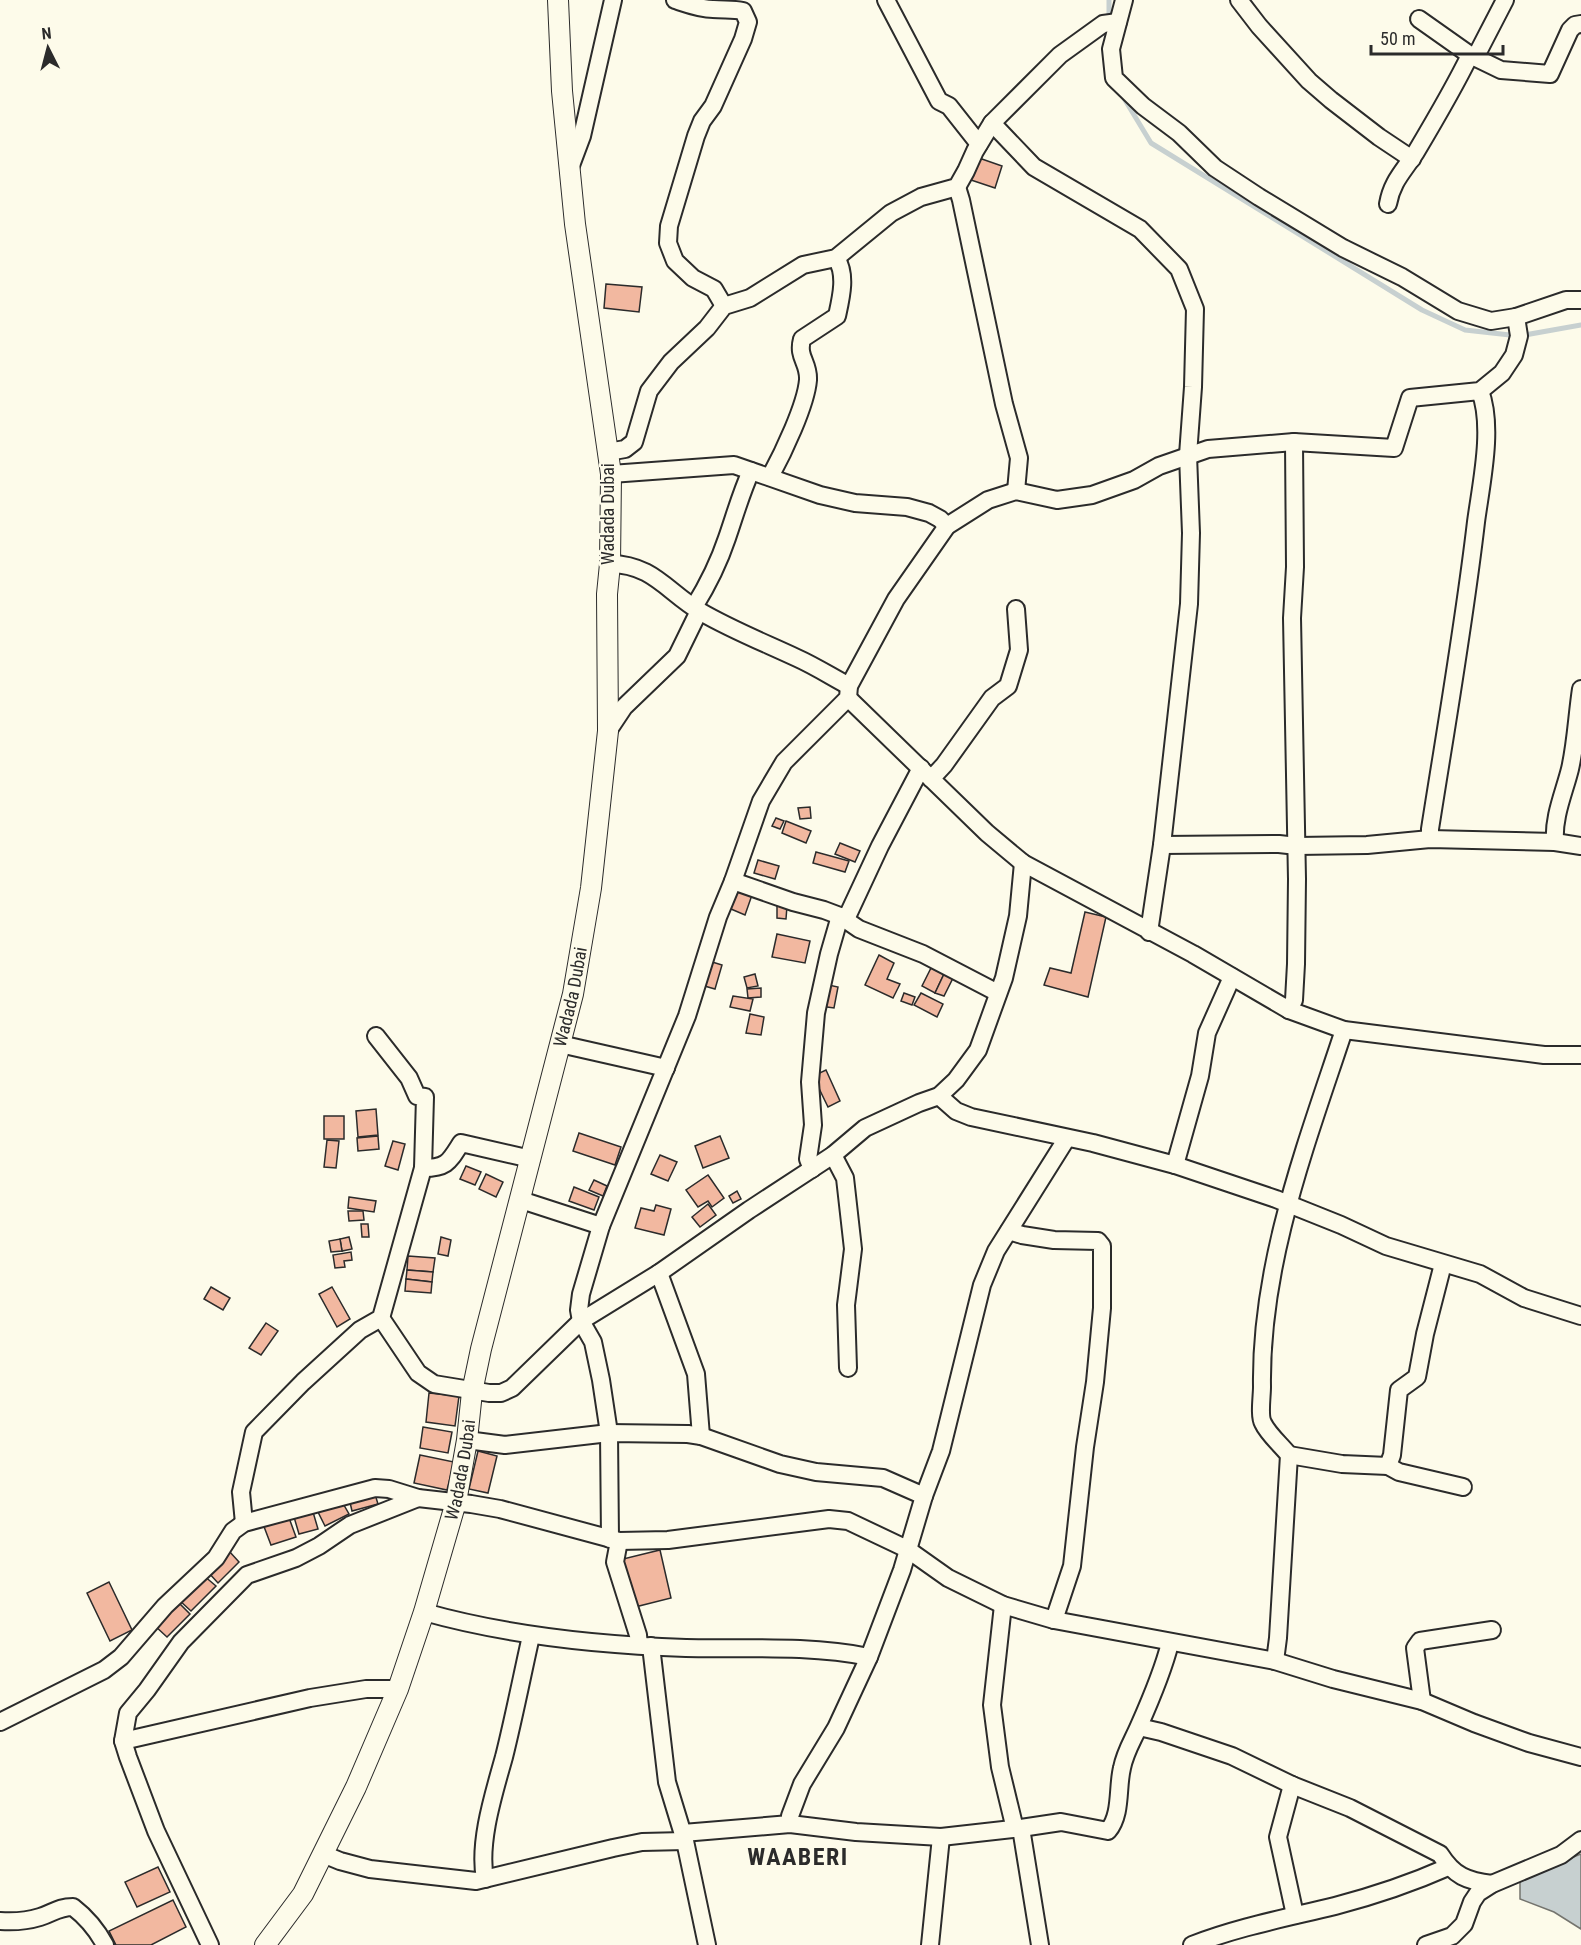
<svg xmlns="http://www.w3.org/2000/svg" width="1581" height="1945" viewBox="0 0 1581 1945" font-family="'Roboto Condensed',sans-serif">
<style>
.water{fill:#c7d0d0;stroke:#74746e;stroke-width:1.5}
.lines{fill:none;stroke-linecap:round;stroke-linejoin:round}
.stream{stroke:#c7d0d0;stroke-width:5}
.building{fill:#f2b8a0;stroke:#2b2b2b;stroke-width:1.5}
.minor-casing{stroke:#2b2b2b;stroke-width:20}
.tertiary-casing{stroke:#2b2b2b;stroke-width:22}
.minor{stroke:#fdfbea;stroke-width:16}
.tertiary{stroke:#fdfbea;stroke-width:20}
.labels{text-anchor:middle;stroke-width:4.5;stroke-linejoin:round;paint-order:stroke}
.street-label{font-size:18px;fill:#2b2b2b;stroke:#fdfbea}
.district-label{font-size:24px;font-weight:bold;letter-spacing:1.5px;fill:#2b2b2b;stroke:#fdfbea}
</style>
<rect width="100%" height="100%" fill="#fdfbea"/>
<!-- water -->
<path class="water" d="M1581,1854V1929L1554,1912L1520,1899V1879Z"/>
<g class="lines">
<!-- stream -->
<g class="stream">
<path d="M1109,0V19"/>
<path d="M1122,95L1151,143L1422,310L1465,330L1519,336L1581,325"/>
</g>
</g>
<!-- building -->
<g class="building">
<path d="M979,158L1002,166L995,188L971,180Z"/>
<path d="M606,284L642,287L639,312L604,308Z"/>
<path d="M810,807L811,818L800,819L798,808Z"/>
<path d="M776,818L784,821L780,829L772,826Z"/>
<path d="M786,821L811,831L806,843L782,833Z"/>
<path d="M840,843L860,851L855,862L835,854Z"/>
<path d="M816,852L849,861L845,872L813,863Z"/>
<path d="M758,860L779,866L775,879L754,873Z"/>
<path d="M732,887L752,895L745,915L724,906Z"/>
<path d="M777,905L787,906L786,919L777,918Z"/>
<path d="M1085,912L1106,917L1088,997L1044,985L1050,968L1071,973Z"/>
<path d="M777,934L810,941L805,963L772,957Z"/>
<path d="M879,955L894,963L887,979L900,984L893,998L865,985Z"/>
<path d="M709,961L722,965L715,989L701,985Z"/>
<path d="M931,968L944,974L935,993L922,986Z"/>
<path d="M755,974L758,986L747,988L744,977Z"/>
<path d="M944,974L953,978L944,996L935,993Z"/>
<path d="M824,984L838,987L834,1008L820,1006Z"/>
<path d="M761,988V997L748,998L747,989Z"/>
<path d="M904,993L915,997L912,1005L901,1001Z"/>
<path d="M921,993L943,1004L937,1017L914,1005Z"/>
<path d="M733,996L753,999L750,1011L730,1007Z"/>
<path d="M750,1014L764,1017L761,1035L746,1033Z"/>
<path d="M826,1070L840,1101L828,1107L813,1076Z"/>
<path d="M376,1109L378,1135L358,1137L356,1111Z"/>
<rect x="324" y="1116" width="20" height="23"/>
<path d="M579,1133L621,1147L615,1165L573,1151Z"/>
<path d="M378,1136L379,1149L358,1151L357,1138Z"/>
<path d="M720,1136L729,1158L703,1168L695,1146Z"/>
<path d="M327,1140L339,1141L336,1168L324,1167Z"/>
<path d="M393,1141L405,1144L398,1170L385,1166Z"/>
<path d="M660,1155L677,1162L668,1181L651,1174Z"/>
<path d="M466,1166L481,1172L475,1185L460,1179Z"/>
<path d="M486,1174L503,1182L496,1197L479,1189Z"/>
<path d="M708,1175L724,1198L712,1207L708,1201L698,1207L686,1190Z"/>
<path d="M594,1180L607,1186L603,1196L589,1190Z"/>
<path d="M574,1187L599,1197L594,1210L569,1201Z"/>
<path d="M737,1191L741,1199L733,1203L729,1196Z"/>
<path d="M349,1197L376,1201L374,1212L348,1208Z"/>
<path d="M708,1204L716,1215L700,1227L692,1217Z"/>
<path d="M656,1205L671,1209L664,1235L635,1228L641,1208L654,1211Z"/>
<path d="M348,1211H363L364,1220L349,1221Z"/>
<path d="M361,1224H368L369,1237H362Z"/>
<path d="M349,1237L352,1249L342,1251L340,1239Z"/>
<path d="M441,1237L451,1240L448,1256L438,1254Z"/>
<path d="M340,1239L342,1251L331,1252L329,1241Z"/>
<path d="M351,1252L352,1260L344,1261L345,1267L335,1268L333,1255Z"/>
<path d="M408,1256L435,1258L433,1272L407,1270Z"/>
<path d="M407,1270L433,1272L432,1282L406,1279Z"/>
<path d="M406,1279L432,1282L431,1293L405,1291Z"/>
<path d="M211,1287L230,1298L223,1310L204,1299Z"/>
<path d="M332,1287L350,1319L337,1327L319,1294Z"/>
<path d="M266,1323L278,1331L261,1355L249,1348Z"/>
<path d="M429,1393L459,1396L455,1426L426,1422Z"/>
<path d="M423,1427L452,1432L448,1453L420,1448Z"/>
<path d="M478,1451L497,1456L488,1493L469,1489Z"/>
<path d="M420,1455L454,1462L447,1490L414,1483Z"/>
<path d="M374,1491L378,1504L352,1511L349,1498Z"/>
<path d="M341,1500L349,1514L325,1526L318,1512Z"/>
<path d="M313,1512L318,1529L299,1534L294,1517Z"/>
<path d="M288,1515L296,1537L271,1545L263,1524Z"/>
<path d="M660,1550L671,1598L635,1607L623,1559Z"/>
<path d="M229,1551L239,1562L218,1583L208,1572Z"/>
<path d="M203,1575L216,1586L191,1611L179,1600Z"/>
<path d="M109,1582L132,1630L110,1641L87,1593Z"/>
<path d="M177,1601L190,1614L167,1637L154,1625Z"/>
<path d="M158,1867L170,1892L137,1907L125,1882Z"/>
<path d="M173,1900L186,1927L151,1945H116L109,1931Z"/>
</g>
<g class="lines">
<!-- minor casing -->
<g class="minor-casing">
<g id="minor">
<path d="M675,0C687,4 700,9 713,9C724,10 733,9 743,11L748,22L743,39L713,106L702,121L696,136L669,226L668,243L675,261L693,278L714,289L724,306"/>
<path d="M886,0L939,101L949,106L979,144"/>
<path d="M1124,0L1111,49L1114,78L1143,106L1179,133L1215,168L1259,197L1343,248L1402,277L1458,311L1491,321L1516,317L1566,300H1581"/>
<path d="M1239,0L1259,26L1309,81L1331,100L1379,137L1412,159"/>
<path d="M1419,19L1470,55"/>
<path d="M1476,56L1505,0"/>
<path d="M992,123L1034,167L1140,229L1179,269L1195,309L1193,387L1188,455L1191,533L1189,604L1162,845L1149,932"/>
<path d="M570,168L582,136L613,0"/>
<path d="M957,187L961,200L1004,404L1019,458L1016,491"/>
<path d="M1388,204C1392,181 1404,171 1416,152C1435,120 1454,88 1470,55L1501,70L1550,74L1570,30L1575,25L1581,24"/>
<path d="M608,452L625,449L634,442L649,391L671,362L707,328L724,306L750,298L803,265L836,258L891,213L921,197L957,187L966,171L975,151L992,123L1060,55L1103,24L1118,22"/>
<path d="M611,474L734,465L820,495L855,503L907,507L929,513L940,519L947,526"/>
<path d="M770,477C783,453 806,405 808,380C809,362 797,358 802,339L837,316C841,298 847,274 836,258"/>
<path d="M610,564C653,564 668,593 701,612C732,630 765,643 797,658C815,666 832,677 849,686"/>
<path d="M694,607C707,586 719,562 727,538C735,515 741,493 751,471"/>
<path d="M848,698L987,833L1023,863L1193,954L1289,1010L1344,1030L1544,1055H1581"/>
<path d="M608,731L624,707L677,656L699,611"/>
<path d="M931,779L944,765L992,698L1008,686L1019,650L1016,609"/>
<path d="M1430,839V829C1446,727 1464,625 1476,522C1481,484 1494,427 1480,391"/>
<path d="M1555,842C1553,817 1564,793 1570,769C1576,743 1577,715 1581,689"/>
<path d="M1162,845L1279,844L1297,846L1367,845L1430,839L1555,842L1581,846"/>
<path d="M733,881L793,902L824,910L840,916L859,929L923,954L998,993"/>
<path d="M846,919L880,846L921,768"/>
<path d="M1289,1010L1294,1000L1296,964L1297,879L1292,618L1295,567L1294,442"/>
<path d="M560,1044L666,1068"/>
<path d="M939,1096L956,1111L971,1117L1093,1143L1175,1165L1276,1199L1341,1225L1386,1246L1480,1274L1524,1298L1581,1316"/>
<path d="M833,1155L845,1178L853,1249L846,1305L848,1368"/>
<path d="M1175,1165L1200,1076L1207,1033L1232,977"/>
<path d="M423,1168C447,1168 449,1162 461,1143L531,1159"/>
<path d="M812,1169L808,1159L813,1125L810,1082L816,1013L829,954L840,916"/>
<path d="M521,1200L601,1226"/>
<path d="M1009,1231L1022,1235L1054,1240L1098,1241L1102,1246V1308L1095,1382L1085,1447L1072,1566L1054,1620"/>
<path d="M659,1273L696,1374L701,1436"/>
<path d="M381,1318L418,1373L434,1384L489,1393H501L512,1388L581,1321L659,1273L749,1210L833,1155L865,1128L919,1103L939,1096L956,1080L978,1050L1004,978L1018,916L1023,863"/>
<path d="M467,1440L505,1445L609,1433L688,1434L701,1436L780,1464L816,1472L883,1478L924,1496"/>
<path d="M1289,1455L1342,1464L1388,1466L1399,1472L1463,1487"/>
<path d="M1388,1466L1392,1455L1399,1390L1417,1377L1425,1334L1443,1264"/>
<path d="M244,1523L241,1492L254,1432L303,1382L360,1330L381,1318L423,1168L425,1097L417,1096L409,1078L376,1036"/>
<path d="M610,1539L609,1433L601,1380L593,1342L581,1321L579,1310L581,1294L601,1226L687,1016L718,917L733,881L761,801L784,762L848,698L849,686L896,599L947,526L988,500L1016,491L1057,500L1092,495L1134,480L1159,466L1208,449L1294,442L1394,448L1410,398L1480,391L1502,373L1514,355L1519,336L1516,317"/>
<path d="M619,1541L615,1562L638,1635L639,1645"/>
<path d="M1003,1605L992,1705L1000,1767L1015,1829"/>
<path d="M424,1612C509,1636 598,1645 686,1648C746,1649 810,1645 869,1657"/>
<path d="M651,1646L667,1782L685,1841L707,1945"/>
<path d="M1275,1661L1278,1638L1289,1455C1281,1445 1268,1434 1263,1423C1259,1416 1262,1396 1262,1387C1260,1264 1306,1145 1344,1030"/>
<path d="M1422,1701L1415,1648L1420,1641L1492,1630"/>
<path d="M0,1722L104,1670L121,1657L165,1606L216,1558L233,1531L244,1523L375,1488L389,1489L418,1498L471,1504L500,1509L619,1541L668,1540L829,1519L848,1521L907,1549L948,1578L1003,1605L1054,1620L1275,1661L1333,1679L1422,1701L1474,1723L1529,1743L1581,1757"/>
<path d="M1139,1727L1161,1732L1232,1756L1292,1785L1350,1808L1440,1854C1454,1876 1467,1881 1492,1884"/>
<path d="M123,1741L310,1698L366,1689H398"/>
<path d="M1292,1785L1278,1837L1295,1915"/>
<path d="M790,1824V1816L802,1784L836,1728L869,1657L902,1570L924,1496L941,1451L982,1285L996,1251L1067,1138"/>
<path d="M1021,1828L1040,1945"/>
<path d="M683,1833L790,1824L856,1832L941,1837L1021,1828L1061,1822L1108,1831C1122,1814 1117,1788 1122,1768C1125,1752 1133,1740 1139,1726C1151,1699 1163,1671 1170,1643"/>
<path d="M323,1854L340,1861L370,1869L476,1881L613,1848L642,1842L685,1841"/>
<path d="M485,1879C478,1842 494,1793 504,1757C514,1717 522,1676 531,1636"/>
<path d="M0,1921C14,1922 27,1921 40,1917C53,1913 58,1907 73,1907C86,1917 97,1930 105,1945"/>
<path d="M210,1945L156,1831L128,1757L123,1741L128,1713L147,1690L181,1642L247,1575L296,1558L319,1546L350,1525L418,1498"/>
<path d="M930,1945L941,1837"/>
<path d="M1192,1945C1238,1927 1286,1918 1335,1906C1373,1896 1412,1883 1448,1867"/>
<path d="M1426,1945L1452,1936L1464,1924L1472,1902L1478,1893L1492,1884L1561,1855L1581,1840"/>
</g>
</g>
<!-- tertiary casing -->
<g class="tertiary-casing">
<g id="tertiary">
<path id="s1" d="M265,1945L303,1894L356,1787L398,1689L424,1612L456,1502L467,1440L472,1392L481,1349L573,994L591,888L608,731L607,594L610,564L611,474L575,224L562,91L558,0"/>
</g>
</g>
<!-- minor -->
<use href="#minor" class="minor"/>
<!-- tertiary -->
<use href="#tertiary" class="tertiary"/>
</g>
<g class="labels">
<!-- street labels -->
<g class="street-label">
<text transform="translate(608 514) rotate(-90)" y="6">Wadada Dubai</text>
<text dy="6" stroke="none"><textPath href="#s1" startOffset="1004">Wadada Dubai</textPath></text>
<text dy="6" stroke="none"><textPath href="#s1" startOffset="518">Wadada Dubai</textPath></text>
</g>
<!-- district labels -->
<g class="district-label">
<text x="798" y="1865">WAABERI</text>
</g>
</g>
<!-- north arrow -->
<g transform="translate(48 48) rotate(354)" stroke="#fdfbea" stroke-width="4.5" paint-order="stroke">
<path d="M0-4.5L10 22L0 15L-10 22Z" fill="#2b2b2b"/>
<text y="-9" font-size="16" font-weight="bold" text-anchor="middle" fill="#2b2b2b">N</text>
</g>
<!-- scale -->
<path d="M1371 45v9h132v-9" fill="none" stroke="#2b2b2b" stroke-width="3"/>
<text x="1380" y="45" font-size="18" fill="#2b2b2b" stroke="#fdfbea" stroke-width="4.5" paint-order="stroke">50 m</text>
</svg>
